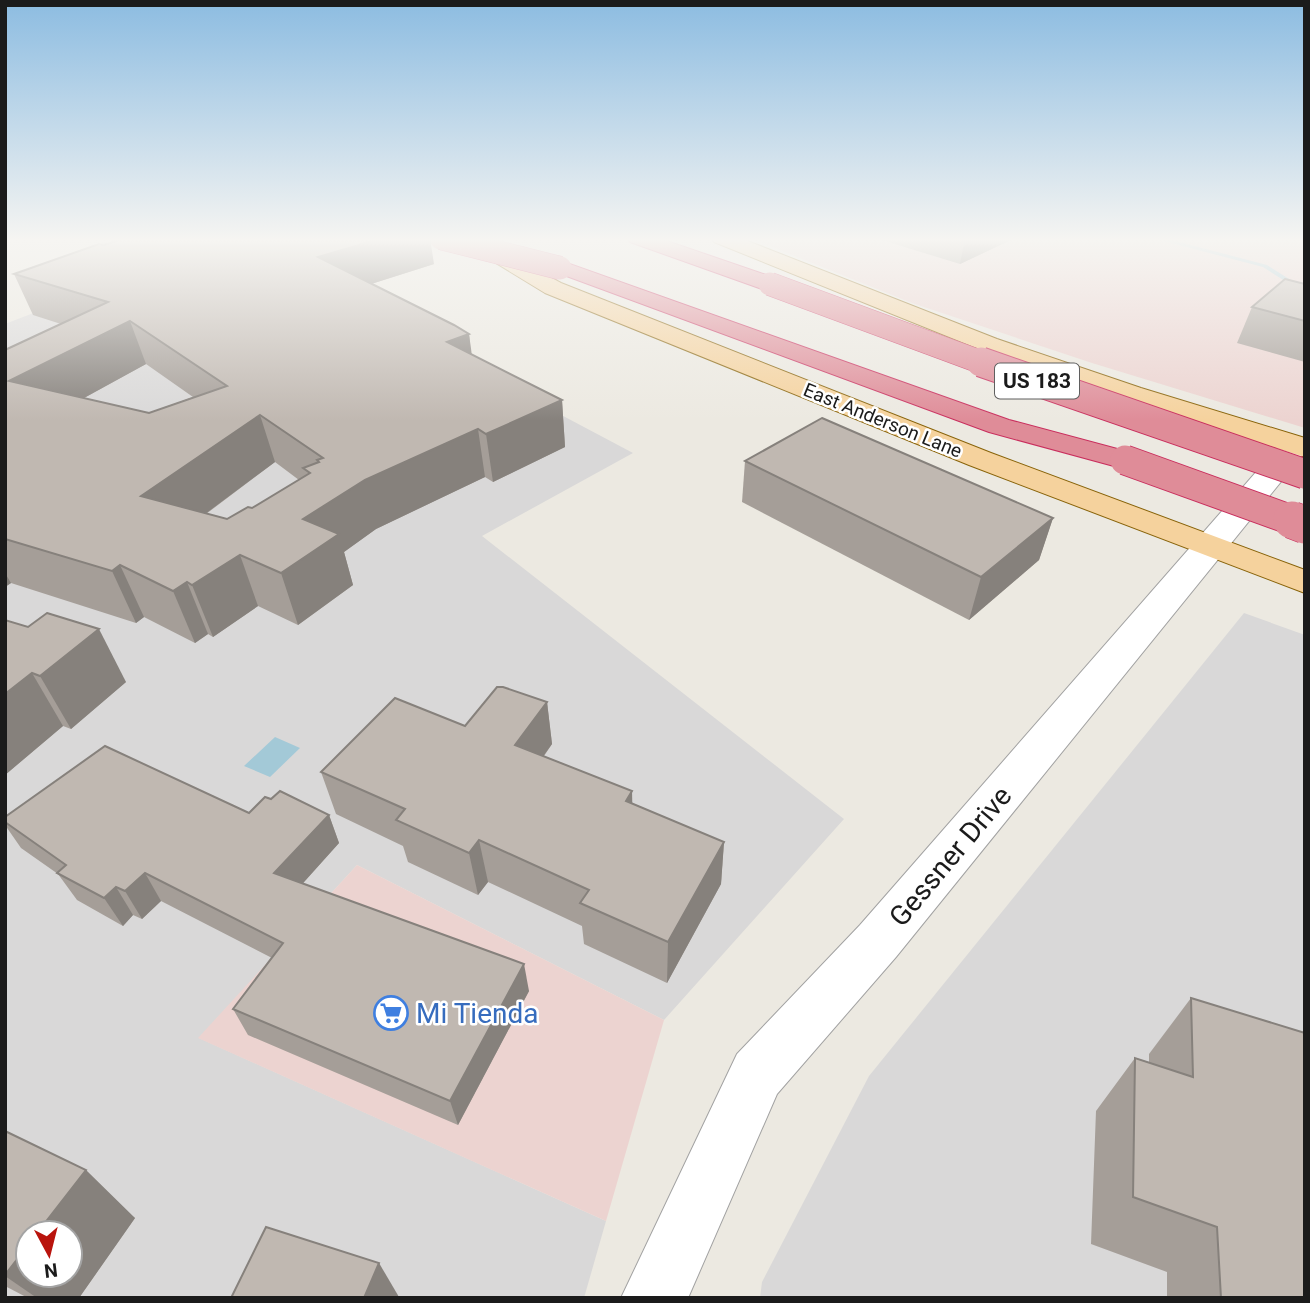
<svg xmlns="http://www.w3.org/2000/svg" width="1310" height="1303" viewBox="0 0 1310 1303" font-family="Roboto,sans-serif">
<style>
.residential{fill:#d9d8d8;fill-rule:evenodd}
.commercial{fill:#ecd3d0}
.water{fill:#a3c9d7}
.lines{fill:none;stroke-linecap:round;stroke-linejoin:round}
.stream{fill:#a3c9d7;fill-rule:evenodd}
.minor-casing{stroke:#a2a2a2;stroke-width:2}
.major-casing{stroke:#886309;stroke-width:2}
.highway-casing{stroke:#c92e5d;stroke-width:2}
.minor{fill:#fff;fill-rule:evenodd}
.major{fill:#f5d29d;fill-rule:evenodd}
.highway{fill:#df8c98;fill-rule:evenodd}
.highway-bridge-far2-casing{stroke:#c92e5d;stroke-width:24;stroke-linecap:butt}
.highway-bridge-far1-casing{stroke:#c92e5d;stroke-width:31;stroke-linecap:butt}
.highway-bridge-casing{stroke:#c92e5d;stroke-width:38;stroke-linecap:butt}
.highway-bridge-far2{stroke:#df8c98;stroke-width:23}
.highway-bridge-far1{stroke:#df8c98;stroke-width:29}
.highway-bridge{stroke:#df8c98;stroke-width:37}
.wall{fill:#a59e98;fill-rule:evenodd}
.shaded-wall{fill:#86817c}
.building{fill:#c0b8b1;stroke:#86817c;stroke-width:2;fill-rule:evenodd}
.labels{text-anchor:middle;stroke-width:5;stroke-linejoin:round;paint-order:stroke}
.far-street-label{font-size:19px;fill:#1b1b1b;stroke:#fff}
.shield{fill:#fff;stroke:#5f5f5f;stroke-width:2}
.shield-label{font-size:21px;font-weight:bold;fill:#1b1b1b}
.near-street-label{font-size:28px;fill:#1b1b1b;stroke:#fff}
.near-shop-label{font-size:28px;fill:#366cbe;stroke:#fff;text-anchor:start}
</style>
<rect width="100%" height="100%" fill="#ece9e1"/>
<!-- residential -->
<g class="residential">
<path d="M227,238L633,453L482,536L844,819L664,1020L357,865L199,1038L606,1221L584,1298H5V324ZM28,1233H70V1275H28Z"/>
<path d="M1244,613L1305,635V1298H760L762,1282L869,1076Z"/>
</g>
<!-- commercial -->
<g class="commercial">
<path d="M750,238H1305V428L1092,363L912,303Z"/>
<path d="M357,865L664,1020L606,1221L198,1038Z"/>
</g>
<!-- water -->
<path class="water" d="M275,737L300,748L270,777L244,766Z"/>
<g class="lines">
<!-- stream -->
<path class="stream" d="M1152,238H1164L1267,265L1305,289V294L1263,267Z"/>
<!-- minor casing -->
<g class="minor-casing">
<path id="minor" d="M1295,436L1305,439V452L896,957L777,1094L688,1298H621L737,1054L860,925L1285,439Z"/>
</g>
<!-- major casing -->
<g class="major-casing">
<g id="major">
<path d="M711,238H740L997,339L1141,388L1305,438V457L1121,400L979,349L714,242Z"/>
<path d="M480,239L561,283L991,453L1305,570V593L969,465L545,293L473,249L470,245L473,241Z"/>
</g>
</g>
<!-- highway casing -->
<g class="highway-casing">
<g id="highway">
<path d="M627,238H658L778,279L781,284L778,289H762L630,242Z"/>
<path d="M522,247L1009,420L1136,454L1140,460L1136,466L1125,469L989,432L515,257L512,253L515,249Z"/>
</g>
</g>
<!-- minor -->
<use href="#minor" class="minor"/>
<!-- major -->
<use href="#major" class="major"/>
<!-- highway -->
<use href="#highway" class="highway"/>
<!-- highway-bridge-far2 casing -->
<g class="highway-bridge-far2-casing">
<g id="highway-bridge-far2">
<path d="M441,238L560,268"/>
<path d="M770,284L986,364"/>
</g>
</g>
<!-- highway-bridge-far1 casing -->
<g class="highway-bridge-far1-casing">
<g id="highway-bridge-far1">
<path d="M981,362L1305,474"/>
<path d="M1125,460L1297,522"/>
</g>
</g>
<!-- highway-bridge casing -->
<g class="highway-bridge-casing">
<path id="highway-bridge" d="M1292,520L1305,525"/>
</g>
<!-- highway-bridge-far2 -->
<use href="#highway-bridge-far2" class="highway-bridge-far2"/>
<!-- highway-bridge-far1 -->
<use href="#highway-bridge-far1" class="highway-bridge-far1"/>
<!-- highway-bridge -->
<use href="#highway-bridge" class="highway-bridge"/>
</g>
<!-- wall -->
<g class="wall">
<path d="M875,238H1015L960,264Z"/>
<path d="M104,245L434,264L371,284L469,334L471,354L562,400L565,447L493,482L485,477L376,529L344,552L353,585L298,625L258,606L213,637L208,634L195,643L144,617L136,623L11,583L5,587V350L61,324L33,315L14,274ZM146,364L193,397L149,413L84,398ZM275,462L299,480L252,508L227,519L206,514Z"/>
<path d="M1305,284V362L1237,343L1252,307Z"/>
<path d="M745,461L1053,518L1039,560L969,620L742,502Z"/>
<path d="M5,620L126,682L71,729L63,726L5,775Z"/>
<path d="M547,702L552,744L544,756L632,791V803L724,842L721,884L667,983L584,944L582,926L488,882L478,895L408,862L403,846L336,814L321,772Z"/>
<path d="M271,799L329,815L339,843L303,883L529,991L458,1125L248,1035L233,1009L272,958L161,901L142,919L133,915L123,926L77,900L58,874L21,848L5,825V817L249,813Z"/>
<path d="M1191,998L1305,1298H1167V1272L1091,1244L1096,1111L1135,1058L1149,1062V1054Z"/>
<path d="M5,1131L135,1218L79,1298H28L5,1286Z"/>
</g>
<!-- shaded-wall -->
<g class="shaded-wall">
<path d="M383,238H430L434,264L327,298L318,257Z"/>
<path d="M965,238H1015L960,264Z"/>
<path d="M130,321L146,364L31,427L9,381Z"/>
<path d="M469,334L475,378L447,342Z"/>
<path d="M562,400L565,447L493,482L486,434Z"/>
<path d="M260,415L275,462L162,546L141,496Z"/>
<path d="M478,429L485,477L376,529L344,552L353,585L298,625L281,573L303,519L365,480Z"/>
<path d="M1053,518L1039,560L969,620L981,577Z"/>
<path d="M240,555L258,606L213,637L192,585Z"/>
<path d="M120,565L144,617L136,623L112,571Z"/>
<path d="M5,573L11,583L5,587Z"/>
<path d="M187,582L208,634L195,643L173,591Z"/>
<path d="M99,629L126,682L71,729L40,676Z"/>
<path d="M32,673L63,726L5,775V694Z"/>
<path d="M547,702L552,744L521,787L515,745Z"/>
<path d="M632,791L633,833L626,801Z"/>
<path d="M329,815L339,843L287,901L274,873Z"/>
<path d="M479,840L488,882L478,895L469,853Z"/>
<path d="M724,842L721,884L667,983L668,942Z"/>
<path d="M145,873L161,901L142,919L125,891Z"/>
<path d="M116,887L133,915L123,926L104,898Z"/>
<path d="M524,964L529,991L458,1125L450,1101Z"/>
<path d="M86,1170L135,1218L79,1298H37L5,1276L28,1245V1275H70V1233H37Z"/>
<path d="M379,1263L399,1297L398,1298H364Z"/>
</g>
<!-- building -->
<g class="building">
<path d="M124,238H383L318,257L454,325L469,334L447,342L562,400L486,434L478,429L365,480L303,519L339,534L281,573L240,555L192,585L187,582L173,591L120,565L112,571L5,539V350L108,302L14,274L99,244L104,245ZM130,321L227,386L149,413L9,381ZM260,415L323,458L317,460L319,462L303,468L310,473L252,508L248,507L227,519L141,496Z"/>
<path d="M1285,279L1305,284V321L1252,307Z"/>
<path d="M822,418L1053,518L981,577L745,461Z"/>
<path d="M47,613L99,629L40,676L32,673L5,694V620L28,627Z"/>
<path d="M497,687H503L547,702L515,745L632,791L626,801L724,842L668,942L580,903L589,890L479,840L469,853L396,820L405,809L321,772L395,698L465,726Z"/>
<path d="M105,746L249,813L265,797L271,799L280,791L329,815L274,873L524,964L450,1101L233,1009L283,943L145,873L125,891L116,887L104,898L57,873L66,865L5,822V817Z"/>
<path d="M1191,998L1305,1033V1298H1221L1217,1227L1133,1197L1135,1058L1193,1077Z"/>
<path d="M5,1131L86,1170L37,1233H28V1245L5,1275Z"/>
<path d="M266,1227L379,1263L364,1298H231Z"/>
</g>
<!-- sky -->
<linearGradient id="sky" x2="0" y2="1"><stop stop-color="#8cbce1"/><stop offset="0.57" stop-color="#f6f5f2"/><stop offset="1" stop-color="#f6f5f2" stop-opacity="0"/></linearGradient>
<rect width="1310" height="421" fill="url(#sky)"/>
<!-- icons -->
<defs>
<g id="supermarket-ring" transform="scale(1.75)"><circle r="9.5" fill="#fff" stroke="#3f7fe0" stroke-width="1.5"/><path d="M-6-5.5h2.5l.6 2H6L4.5 2H-2.5L-4.4-4H-6ZM-1.5 3.2a1.3 1.3 0 1 0 .1 0ZM3 3.2a1.3 1.3 0 1 0 .1 0Z" fill="#3f7fe0"/></g>
</defs>
<g fill-rule="evenodd">
<use href="#supermarket-ring" x="391" y="1013"/>
</g>
<g class="labels">
<!-- far-street labels -->
<g class="far-street-label">
<text transform="translate(883 420) rotate(22)" y="7">East Anderson Lane</text>
</g>
<!-- shield labels -->
<rect class="shield" x="995" y="363.5" width="84" height="35" rx="5"/>
<g class="shield-label">
<text x="1037" y="388">US 183</text>
</g>
<!-- near-street labels -->
<g class="near-street-label">
<text transform="translate(950 856) rotate(-50)" y="10">Gessner Drive</text>
</g>
<!-- near-shop labels -->
<g class="near-shop-label">
<text x="416" y="1023">Mi Tienda</text>
</g>
</g>
<!-- border -->
<rect width="1310" height="1303" fill="none" stroke="#1b1b1b" stroke-width="14"/>
<!-- north arrow -->
<g transform="translate(49 1254) rotate(173)"><circle r="33" fill="#ffffff" stroke="#a4a4a4" stroke-width="2"/>
<path d="M0-5L12 26L0 18L-12 26Z" fill="#b9140d"/>
<text y="-10" font-size="19" font-weight="bold" text-anchor="middle" fill="#1b1b1b">N</text>
</g>
</svg>
